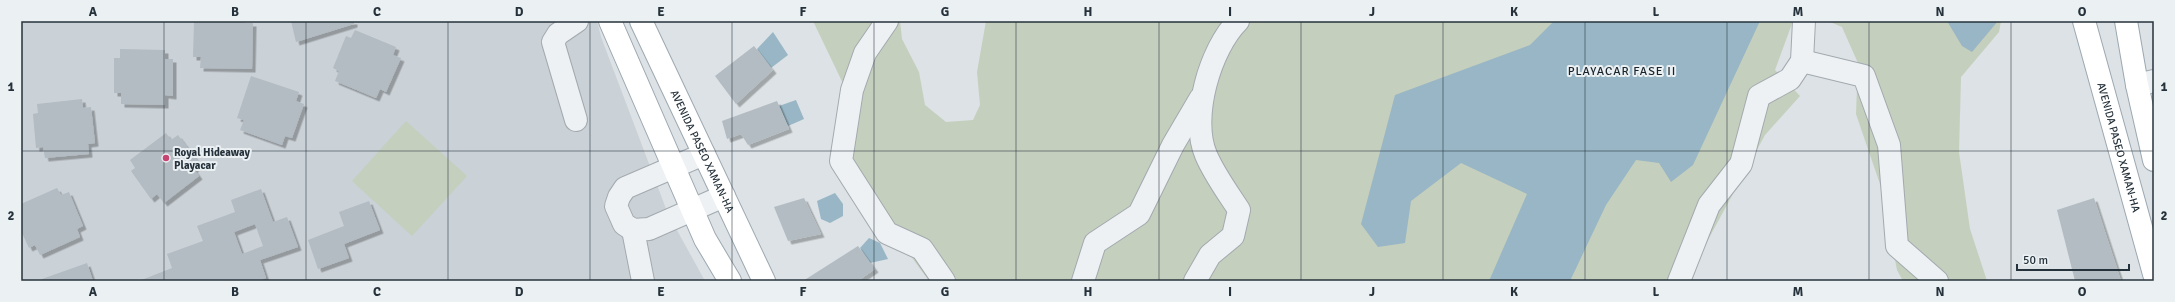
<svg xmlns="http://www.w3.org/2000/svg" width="2175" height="302" viewBox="0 0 2175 302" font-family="Signika,sans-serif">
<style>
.built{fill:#cad1d7}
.green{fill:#c5cfbd}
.water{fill:#98b6c5}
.building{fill:#b3bcc2;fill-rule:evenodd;filter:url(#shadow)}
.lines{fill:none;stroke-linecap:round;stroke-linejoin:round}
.minor-casing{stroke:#a2aaaf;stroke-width:24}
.major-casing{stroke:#9ca8b1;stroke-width:24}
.minor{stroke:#eef1f4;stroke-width:22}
.major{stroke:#fff;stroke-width:22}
.grid{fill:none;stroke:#26323b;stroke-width:1;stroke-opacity:0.55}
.poi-dot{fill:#c74472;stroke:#ebf0f3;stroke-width:1.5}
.labels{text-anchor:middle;stroke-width:4;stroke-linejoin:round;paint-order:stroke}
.street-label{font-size:11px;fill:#26323b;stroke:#ebf0f3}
.poi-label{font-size:11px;font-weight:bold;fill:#26323b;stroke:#ebf0f3;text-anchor:start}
.neighbourhood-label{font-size:12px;letter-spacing:1px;fill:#19232b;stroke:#ebf0f3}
.neatline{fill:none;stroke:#26323b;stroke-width:1.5}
.grid-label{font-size:13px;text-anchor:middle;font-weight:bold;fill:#26323b}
</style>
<defs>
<filter id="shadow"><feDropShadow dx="3.5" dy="3.5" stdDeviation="0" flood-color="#0004"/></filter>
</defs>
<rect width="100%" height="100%" fill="#dce2e5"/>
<!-- built -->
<path class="built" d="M21,21H597L601,37L668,214L705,281H21Z"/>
<!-- green -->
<g class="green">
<path d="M813,21H900L902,39L919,72L925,105L946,122L973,120L980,105L977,72L986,21H1793L1775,70L1800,96L1765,135L1703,249L1690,281H929L886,222L845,150L849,96Z"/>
<path d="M1828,21H2001L1999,32L1961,77L1959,152L1970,229L1987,281H1903L1897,270L1881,187L1856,114L1858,63L1842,27Z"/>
<path d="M406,121L467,176L412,236L352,181Z"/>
</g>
<!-- water -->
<g class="water">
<path d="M1554,21H1760L1693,165L1671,182L1659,163L1636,160L1606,205L1570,281H1489L1527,194L1461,163L1411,201L1405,243L1378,247L1361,224L1395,95L1530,45Z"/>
<path d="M1947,21H1998L1972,52L1962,46Z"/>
<path d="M773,32L788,55L771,68L757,49Z"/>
<path d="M796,100L804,119L788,126L779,106Z"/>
<path d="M835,193L843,204V216L830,223L821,219L817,201Z"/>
<path d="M869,238L880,243L888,259L870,263L860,248Z"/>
</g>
<!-- building -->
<g class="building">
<path d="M200,21H245V23H253L252,69L200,68L201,57H193L194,22Z"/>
<path d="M291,21H354V24L296,42Z"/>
<path d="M355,30L396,47L393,55L401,58L386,92L380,89L376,98L335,81L339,71L333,68L346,36L351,38Z"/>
<path d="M754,46L773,70L736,104L715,76Z"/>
<path d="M120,49L165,50V59H173V96L165,95V105L121,104V93H114V58H120Z"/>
<path d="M251,76L299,92L296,101L304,104L292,138L285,136L282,145L240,130L244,120L237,118Z"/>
<path d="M82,99L83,108L91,107L95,143L88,144L89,154L45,158L43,147L36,148L33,114L38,113L37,104Z"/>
<path d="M777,101L789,129L748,145L741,134L727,139L722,121Z"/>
<path d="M166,133L171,140L178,135L200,164L194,169L199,176L164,203L157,194L151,199L131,171L135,168L130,160Z"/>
<path d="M57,188L61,195L69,192L83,226L77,229L80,237L40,255L35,245L29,248L21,231V204Z"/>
<path d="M261,189L273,222L287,217L298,247L260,260L266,278L258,281H139L172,268L167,254L203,241L197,226L235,212L231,200ZM255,224L263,246L242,254L234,232Z"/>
<path d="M804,198L821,234L788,241L774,207Z"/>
<path d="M2094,198L2121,281H2075L2057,210Z"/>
<path d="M369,201L380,230L344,244L349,258L318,269L308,240L344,226L339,212Z"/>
<path d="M858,246L875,269L858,281H803Z"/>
<path d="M87,263L93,281H42V279Z"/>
</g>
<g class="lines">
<!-- minor casing -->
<g class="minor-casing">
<g id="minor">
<path d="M887,21L865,53L852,90L841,161L887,233L922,249L944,281"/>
<path d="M1802,61L1864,76L1889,145L1897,246L1937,281"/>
<path d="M2137,85L2154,81"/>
<path d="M576,120L553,42L558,34L577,21"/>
<path d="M704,154L625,188L619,197L616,206L624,224L633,230L649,229L724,196"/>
<path d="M633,230L643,281"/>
<path d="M1083,281L1095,243L1139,214L1173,145L1200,99"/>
<path d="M1195,281L1210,255L1233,236L1239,210C1228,193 1214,174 1206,155C1190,118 1210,49 1238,21"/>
<path d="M1679,281L1709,205L1741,164L1759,96L1790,79L1802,61L1804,21"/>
</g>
</g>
<!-- major casing -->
<g class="major-casing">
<g id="major">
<path d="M610,21L705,239L730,281"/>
<path id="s1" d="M641,21L764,281"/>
<path id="s2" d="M2084,21L2154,274"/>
<path d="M2126,21L2137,85L2154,160"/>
</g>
</g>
<!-- minor -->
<use href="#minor" class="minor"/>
<!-- major -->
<use href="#major" class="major"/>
</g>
<!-- grid -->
<path class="grid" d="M164,21V281M306,21V281M448,21V281M590,21V281M732,21V281M874,21V281M1016,21V281M1159,21V281M1301,21V281M1443,21V281M1585,21V281M1727,21V281M1869,21V281M2011,21V281M21,151H2154"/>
<!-- markers -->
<circle class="poi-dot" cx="166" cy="158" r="4"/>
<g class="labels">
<!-- street labels -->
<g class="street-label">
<text dy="4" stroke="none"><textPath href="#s2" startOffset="131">AVENIDA PASEO XAMAN-HA</textPath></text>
<text dy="4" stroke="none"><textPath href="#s1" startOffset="144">AVENIDA PASEO XAMAN-HA</textPath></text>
</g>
<!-- poi labels -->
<g class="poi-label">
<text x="174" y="156">Royal Hideaway<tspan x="174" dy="13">Playacar</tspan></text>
</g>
<!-- neighbourhood labels -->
<g class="neighbourhood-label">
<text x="1622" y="75">PLAYACAR FASE II</text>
</g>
</g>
<!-- border -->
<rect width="2175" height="302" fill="none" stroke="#ebf0f3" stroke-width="44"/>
<!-- scale -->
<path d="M2017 264v6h112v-6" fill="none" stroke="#26323b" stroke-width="2"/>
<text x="2023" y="264" font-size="12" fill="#26323b" stroke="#ebf0f3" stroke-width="3" paint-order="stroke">50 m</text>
<rect x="22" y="22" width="2131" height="258" class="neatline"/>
<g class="grid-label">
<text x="93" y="16">A</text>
<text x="235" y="16">B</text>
<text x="377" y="16">C</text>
<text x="519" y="16">D</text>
<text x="661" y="16">E</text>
<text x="803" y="16">F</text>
<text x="945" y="16">G</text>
<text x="1088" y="16">H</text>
<text x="1230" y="16">I</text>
<text x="1372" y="16">J</text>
<text x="1514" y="16">K</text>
<text x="1656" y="16">L</text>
<text x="1798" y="16">M</text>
<text x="1940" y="16">N</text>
<text x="2082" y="16">O</text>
<text x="11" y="91">1</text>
<text x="2164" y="91">1</text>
<text x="11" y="220">2</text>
<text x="2164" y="220">2</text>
<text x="93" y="296">A</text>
<text x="235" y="296">B</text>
<text x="377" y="296">C</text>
<text x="519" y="296">D</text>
<text x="661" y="296">E</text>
<text x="803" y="296">F</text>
<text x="945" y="296">G</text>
<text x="1088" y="296">H</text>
<text x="1230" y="296">I</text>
<text x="1372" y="296">J</text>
<text x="1514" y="296">K</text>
<text x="1656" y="296">L</text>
<text x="1798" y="296">M</text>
<text x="1940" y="296">N</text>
<text x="2082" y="296">O</text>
</g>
</svg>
